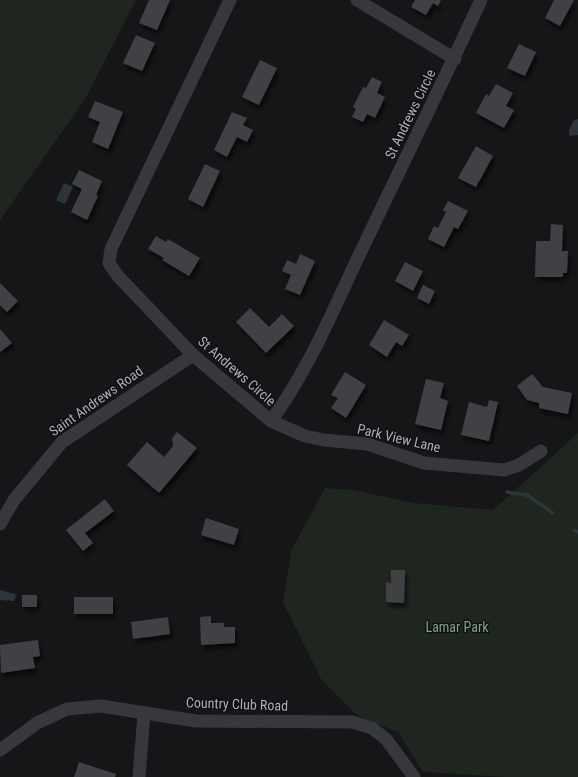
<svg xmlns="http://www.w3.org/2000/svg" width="578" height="777" viewBox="0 0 578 777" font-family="'Roboto Condensed',sans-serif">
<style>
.green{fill:#1e261f}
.water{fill:#2c353c}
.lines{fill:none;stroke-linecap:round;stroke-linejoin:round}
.stream{stroke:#2c353c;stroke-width:3.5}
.building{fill:#404145;filter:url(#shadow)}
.minor{stroke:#37383d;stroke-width:13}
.labels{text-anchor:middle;stroke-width:3;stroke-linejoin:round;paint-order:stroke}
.street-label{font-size:14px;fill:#a8adb8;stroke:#111113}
.park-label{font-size:14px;fill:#7fa381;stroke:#111113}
</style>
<defs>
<filter id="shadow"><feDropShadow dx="2.5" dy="4.5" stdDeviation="2" flood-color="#0009"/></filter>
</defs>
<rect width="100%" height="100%" fill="#161618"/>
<!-- green -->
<g class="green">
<path d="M0,0H136L85,99L0,220Z"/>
<path d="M578,433V777H505L423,772L398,732L358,716L321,679L283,602L292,549L325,488L353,490L414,503L493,510Z"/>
</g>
<!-- water -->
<g class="water">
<path d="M578,119V135L569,136V130L574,120Z"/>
<path d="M64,183L73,187L65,204L56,200Z"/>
<path d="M0,590L15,594L16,596L14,601L0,600Z"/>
</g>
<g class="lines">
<!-- stream -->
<g class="stream">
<path d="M507,492L527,495L553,513"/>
<path d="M574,530L578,532"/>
</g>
</g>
<!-- building -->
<g class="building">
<path d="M149,0H170L157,30L139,23Z"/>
<path d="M415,0H441L438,6L433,3L426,15L411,7Z"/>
<path d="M554,0H574L560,26L545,18Z"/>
<path d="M136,35L155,43L142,71L123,63Z"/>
<path d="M519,44L536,52L525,76L507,68Z"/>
<path d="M260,60L277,68L259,105L242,97Z"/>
<path d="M372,77L382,82L377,93L385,97L375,118L367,114L363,122L352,117L356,109L353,107L363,87L366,88Z"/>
<path d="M496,84L513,93L506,106L514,110L504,128L476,113L486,94L489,96Z"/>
<path d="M95,101L123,112L108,149L92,142L100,122L88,117Z"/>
<path d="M232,112L247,118L243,125L253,130L247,142L237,137L227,157L214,150Z"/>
<path d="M476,146L493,156L476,187L458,178Z"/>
<path d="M205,164L220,171L203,207L188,199Z"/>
<path d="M79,170L102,181L96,195L98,196L87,220L71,212L82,189L72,184Z"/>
<path d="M448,201L468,211L458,229L454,227L444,247L428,239L434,226L438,228L446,212L443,210Z"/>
<path d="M551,224L563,225L562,251H568L567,273H563V277H535L536,241H550Z"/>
<path d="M156,236L166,242L168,239L200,258L189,276L162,260L164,258L148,249Z"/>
<path d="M300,254L315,261L300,295L285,289L291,275L282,271L287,260L296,264Z"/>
<path d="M405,262L423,271L413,291L395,281Z"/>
<path d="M0,283L18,301L7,312L0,305Z"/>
<path d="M423,285L435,291L429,304L417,298Z"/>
<path d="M250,308L269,327L282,314L294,326L266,353L236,322Z"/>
<path d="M384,320L409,335L402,346L396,342L387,357L369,345Z"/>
<path d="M0,329L12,343L0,352Z"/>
<path d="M345,372L366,385L346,418L331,408L338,398L331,395Z"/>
<path d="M532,374L543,387L572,393L568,414L539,408V403L527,400L517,386Z"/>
<path d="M426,379L444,383L440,398L448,401L441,430L415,424Z"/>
<path d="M489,400L498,402L489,441L461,435L469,402L487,407Z"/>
<path d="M177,432L197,448L159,493L127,465L147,442L164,457L173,446L172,438Z"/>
<path d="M105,499L114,511L85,533L93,543L83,551L66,530Z"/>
<path d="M206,518L239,529L234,545L201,535Z"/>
<path d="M391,570H405L404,603L386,602V582L391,583Z"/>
<rect x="22" y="595" width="15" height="12"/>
<rect x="74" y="597" width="39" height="17"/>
<path d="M211,616V623H224V627H235V643L201,645L200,617Z"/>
<path d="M168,617L170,634L133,639L131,622Z"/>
<path d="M38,640L40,656L33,657L35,668L1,673L0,645Z"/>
<path d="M79,762L116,774L115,777H74Z"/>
</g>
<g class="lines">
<!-- minor -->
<g class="minor">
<path d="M230,0L111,249L109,263L117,275L193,355L271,421C310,368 335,305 364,245C403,163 443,82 481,0"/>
<path d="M357,0L455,59"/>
<path d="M271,421L305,436L324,440L367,444L424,463L504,470L519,465L541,451"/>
<path d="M0,524L14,500L62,442L193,355"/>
<path d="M0,750L37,723L67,709L101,706L196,721L352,722L372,728L386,739L414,777"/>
<path d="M139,777L144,713"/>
</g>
</g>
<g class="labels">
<!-- street labels -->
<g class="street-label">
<text transform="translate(410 114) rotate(-64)" y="5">St Andrews Circle</text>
<text transform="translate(237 371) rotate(41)" y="5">St Andrews Circle</text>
<text transform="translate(96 401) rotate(-35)" y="5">Saint Andrews Road</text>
<text transform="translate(399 438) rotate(13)" y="5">Park View Lane</text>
<text transform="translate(237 704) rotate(2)" y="5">Country Club Road</text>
</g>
<!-- park labels -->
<g class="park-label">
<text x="457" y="632">Lamar Park</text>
</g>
</g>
</svg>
